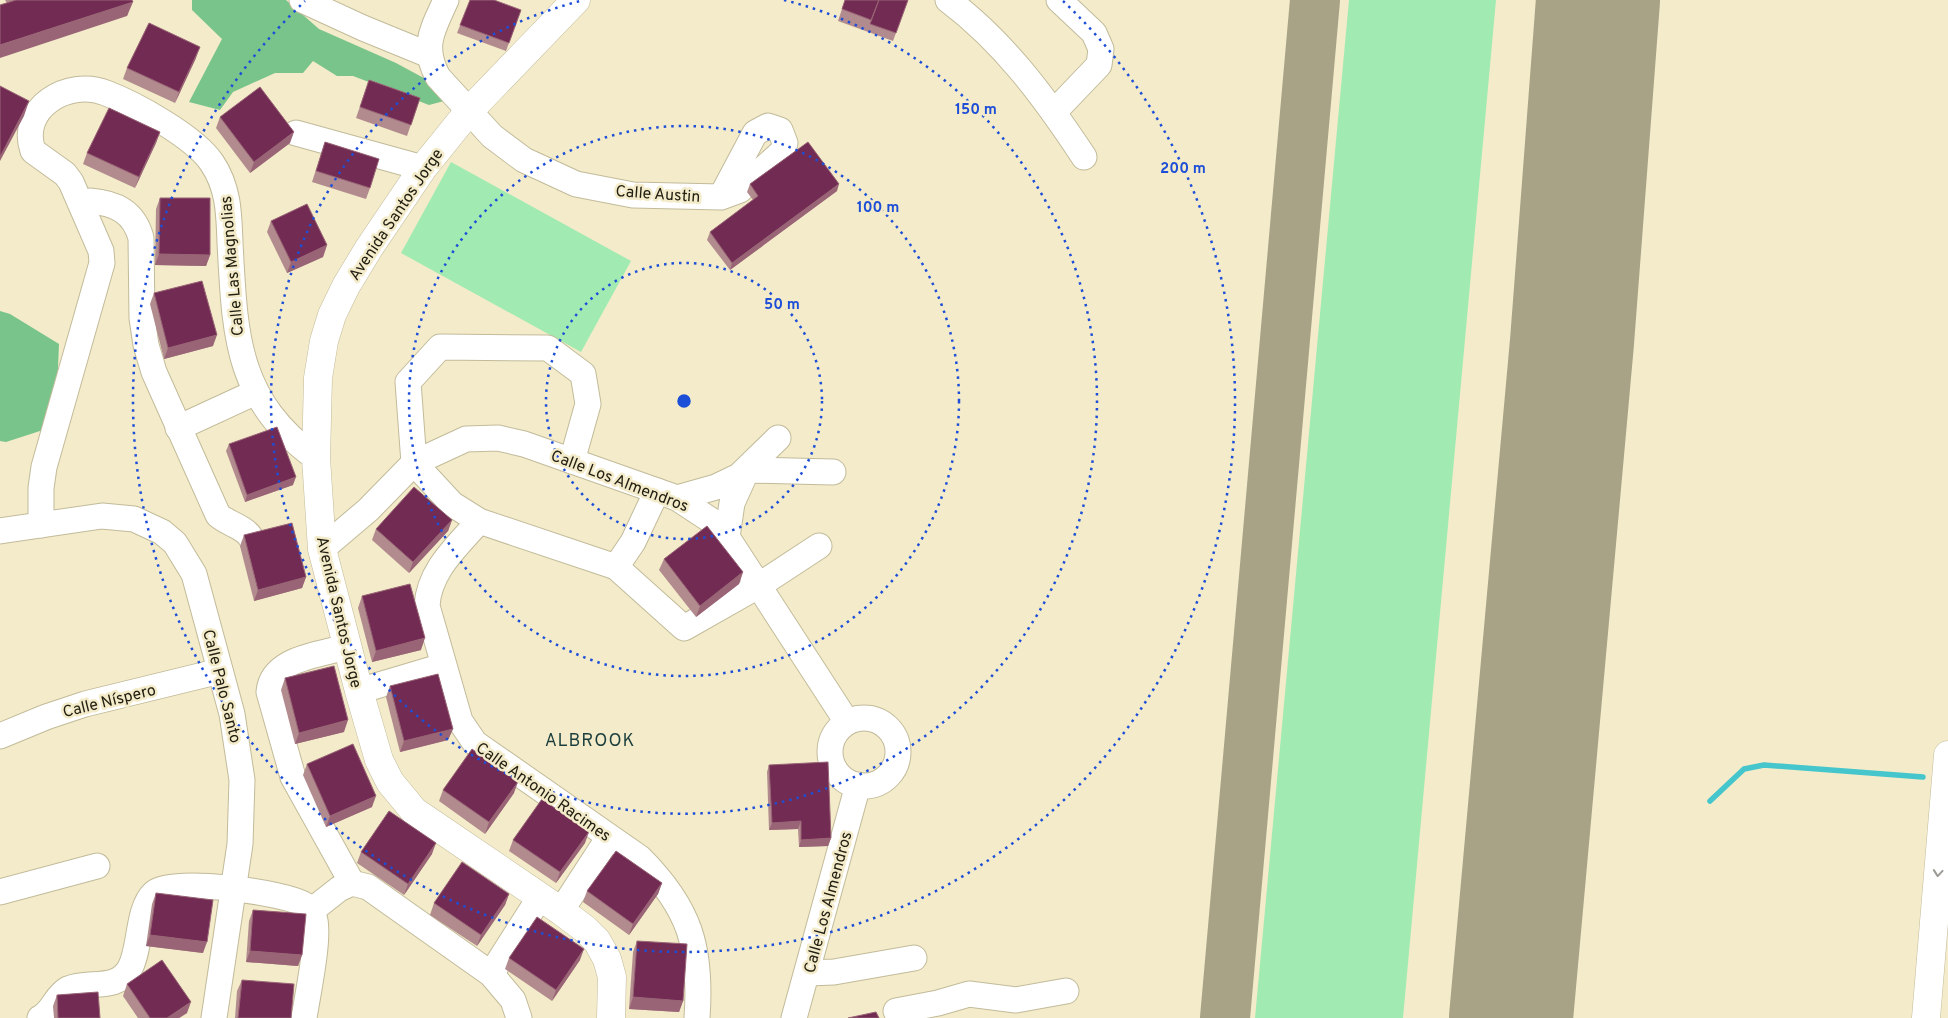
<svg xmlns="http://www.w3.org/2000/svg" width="1948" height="1018" viewBox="0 0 1948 1018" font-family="Overpass,sans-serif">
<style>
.green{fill:#a1ebb2}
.forest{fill:#79c48b}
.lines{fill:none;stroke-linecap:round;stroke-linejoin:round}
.stream{stroke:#45c5cc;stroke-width:5.5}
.taxiway{stroke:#a8a287;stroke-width:50}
.runway{stroke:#a8a287;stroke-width:124}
.minor-casing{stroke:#c2bb9a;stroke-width:27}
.major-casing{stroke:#c2bb9a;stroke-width:29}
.minor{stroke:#fff;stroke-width:25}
.major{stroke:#fff;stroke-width:28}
.wall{fill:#b28b8e}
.shaded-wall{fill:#996576}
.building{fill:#722b52;stroke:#996576}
.oneway{stroke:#9c9b95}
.ring{fill:none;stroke:#1d4ed8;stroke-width:2.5;stroke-dasharray:2.5 5}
.labels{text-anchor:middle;stroke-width:5;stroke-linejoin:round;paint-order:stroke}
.street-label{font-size:16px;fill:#232013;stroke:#f3ebc9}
.neighbourhood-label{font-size:18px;letter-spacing:1px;fill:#1b3e3d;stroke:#f3ebc9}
.centre{fill:#1d4ed8;stroke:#f3ebc9;stroke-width:2.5}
.ring-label{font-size:15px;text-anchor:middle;font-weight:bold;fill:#1d4ed8;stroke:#f3ebc9;stroke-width:5;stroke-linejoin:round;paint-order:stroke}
</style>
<rect width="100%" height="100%" fill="#f3ebc9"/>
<!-- green -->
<g class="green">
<path d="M1349,0H1496L1403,1018H1255Z"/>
<path d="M451,162L631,261L581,352L401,253Z"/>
</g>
<!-- forest -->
<g class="forest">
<path d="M192,0H286L319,29L396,63L459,97L429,105L353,76H337L313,61L303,73H275L233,92L220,110L189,102L222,39L192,10Z"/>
<path d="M0,311L10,314L59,344L57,391L43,430L6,442L0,441Z"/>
</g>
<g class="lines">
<!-- stream -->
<path class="stream" d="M1710,801L1744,769L1764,765L1923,777"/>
<!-- taxiway -->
<path class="taxiway" d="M1225,1018L1315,0"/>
<!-- runway -->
<path class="runway" d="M1511,1018L1572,342L1598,0"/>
<!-- minor casing -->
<g class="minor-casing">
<g id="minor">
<path d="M302,0L363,28L429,55"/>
<path d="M446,0C433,29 421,46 438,77L492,136L524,160L576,184L633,195L721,197L740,190L783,151L785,143L780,130L768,126L755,133L721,197"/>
<path d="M948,0C1005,43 1045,98 1084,157"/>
<path d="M1054,112L1099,65L1101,49L1094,33L1059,0"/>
<path d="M296,133L423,168"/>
<path d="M90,201C116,203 134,212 141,238L142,318L146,345L154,372L218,515C229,525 248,527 253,542"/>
<path d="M178,428L256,392"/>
<path d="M572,461L588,404L583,374L548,348L440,347L408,382L414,463L452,504L479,521L616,567L684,628L758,586L819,546"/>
<path d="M747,470L833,472"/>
<path d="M677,498L716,487L739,476L778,438"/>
<path d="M479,521C457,547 429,570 427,606L460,721L475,743L640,858C690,908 702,948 697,1018"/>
<path d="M41,525V488L44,467L102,263L101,251L71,182L65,174L33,151C18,108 68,78 106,93C135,104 195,137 212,163C229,188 229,215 230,243C235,333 235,400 316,458"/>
<path d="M0,531L102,516L134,519L162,532L175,543L194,574L232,714L242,780L240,844L214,1018"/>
<path d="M727,537L732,503L747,470"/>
<path d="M322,549L368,510L414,463L466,439L498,438L524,444L677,498L712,521L727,537L847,722"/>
<path d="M616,567L633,542L657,491"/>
<path d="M346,647C319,655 272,658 269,692L293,777L352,883L368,887L491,974L513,1000L519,1018"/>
<path d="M359,691L443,666"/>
<circle cx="864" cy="752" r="34"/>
<path d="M0,736L46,717L85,704L220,671"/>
<path d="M0,892L97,866"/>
<path d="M311,911L339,889L352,883"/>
<path d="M561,911L609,837"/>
<path d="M808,973L834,972L914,958"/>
<path d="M491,974L540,897"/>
<path d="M896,1011L938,1003L969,994L1016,1000L1066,991"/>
<path d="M40,1018C53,1012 55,996 68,989C89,980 117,992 130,968C141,948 137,909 154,893C172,877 285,892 305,905C309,908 312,913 314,917C321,932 307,998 304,1018"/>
<path d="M794,1018L858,785"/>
</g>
</g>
<!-- major casing -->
<g class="major-casing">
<g id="major">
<path d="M576,0L469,111L423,168L369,248L346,286L332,315L324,341L318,378L316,458L322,549L359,691L379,760L390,782L414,811L561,911L585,929L597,941L607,959L612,977L611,1018"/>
<path d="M1926,1018L1948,755"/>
</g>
</g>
<!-- minor -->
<use href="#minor" class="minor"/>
<!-- major -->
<use href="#major" class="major"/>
</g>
<!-- wall -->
<g class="wall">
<path d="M5,0H132L127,16L7,3Z"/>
<path d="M470,0L521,10L506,51L457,33Z"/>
<path d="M845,0H908L893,41L838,21Z"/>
<path d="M196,58L175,103L123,79L127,68Z"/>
<path d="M369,80L420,98L407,136L356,118Z"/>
<path d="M220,117L290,143L250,173L216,128Z"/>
<path d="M160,132L156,143L135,188L83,164L87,153Z"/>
<path d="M325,142L370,188L366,199L312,182Z"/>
<path d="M750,184L837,191L730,270L707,240L710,232L753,200L747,192Z"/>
<path d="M160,198L210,255L206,266L155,265L156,209Z"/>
<path d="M271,221L327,245L323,257L287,273L267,232Z"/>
<path d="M154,293L213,346L164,359L150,304Z"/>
<path d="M229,444L293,485L245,502L226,451Z"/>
<path d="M452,520L448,531L409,573L372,540L376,529Z"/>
<path d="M244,535L306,577L302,588L254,601L240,546Z"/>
<path d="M664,559L743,572L739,584L696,617L659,570Z"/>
<path d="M362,596L421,650L372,662L358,608Z"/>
<path d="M285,678L344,732L295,744L281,690Z"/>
<path d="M390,686L453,729L448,740L400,752L386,697Z"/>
<path d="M307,764L372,807L326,827L303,775Z"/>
<path d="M769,765L831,838L828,846L799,847L798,829L769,830L767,772Z"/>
<path d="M443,790L514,793L485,834L439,801Z"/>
<path d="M513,840L585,843L556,883L509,851Z"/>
<path d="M361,852L432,854L404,895L357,863Z"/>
<path d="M662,883L658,894L629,935L583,902L587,891Z"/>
<path d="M156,893L203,953L146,946L152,904Z"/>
<path d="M509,894L505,905L477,946L430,915L434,903Z"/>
<path d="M253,910L302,955L298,966L246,962L249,921Z"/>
<path d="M637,941L683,1001L679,1012L629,1009L633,952Z"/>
<path d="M509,958L580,960L552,1001L505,969Z"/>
<path d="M242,980L291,1018H235L237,991Z"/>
<path d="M127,984L187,1013L179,1018H138L123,996Z"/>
<path d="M57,995L100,1018H54L53,1006Z"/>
</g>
<!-- shaded-wall -->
<g class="shaded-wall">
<path d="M133,2L127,16L0,58V45Z"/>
<path d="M200,47L196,58L175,103L179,92Z"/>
<path d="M29,101L24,116L0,161V157Z"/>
<path d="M160,132L156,143L135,188L139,177Z"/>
<path d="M294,132L290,143L250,173L254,162Z"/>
<path d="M839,184L837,191L730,270L732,263Z"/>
<path d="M327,245L323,257L287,273L291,262Z"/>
<path d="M159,254L210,255L206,266L155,265Z"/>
<path d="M217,335L213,346L164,359L168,348Z"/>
<path d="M296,477L293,485L245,502L247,495Z"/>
<path d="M452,520L448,531L409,573L413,562Z"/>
<path d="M743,572L739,584L696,617L700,606Z"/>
<path d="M306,577L302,588L254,601L258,590Z"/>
<path d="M425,638L421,650L372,662L376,651Z"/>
<path d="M348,720L344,732L295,744L299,733Z"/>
<path d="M453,729L448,740L400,752L404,741Z"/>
<path d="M518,782L514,793L485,834L489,822Z"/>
<path d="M376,796L372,807L326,827L330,816Z"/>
<path d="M801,821L798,829L769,830L772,823Z"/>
<path d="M589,832L585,843L556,883L560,872Z"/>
<path d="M831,838L828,846L799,847L801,840Z"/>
<path d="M436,843L432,854L404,895L408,884Z"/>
<path d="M662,883L658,894L629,935L633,924Z"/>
<path d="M509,894L505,905L477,946L481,935Z"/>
<path d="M150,935L207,942L203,953L146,946Z"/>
<path d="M584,949L580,960L552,1001L556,990Z"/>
<path d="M250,951L302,955L298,966L246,962Z"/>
<path d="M633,997L683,1001L679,1012L629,1009Z"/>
<path d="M191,1002L187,1013L179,1018H167Z"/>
</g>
<!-- building -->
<g class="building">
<path d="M16,0H132L133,2L0,45V5Z"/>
<path d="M470,0H494L521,10L509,43L460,25Z"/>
<path d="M845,0H879L871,20L842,9Z"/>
<path d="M879,0H908L896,33L870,24Z"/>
<path d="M149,23L200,47L179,92L127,68Z"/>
<path d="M369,80L420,98L411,125L360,107Z"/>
<path d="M0,86L29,101L0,157Z"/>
<path d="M260,87L294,132L254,162L220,117Z"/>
<path d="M109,108L160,132L139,177L87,153Z"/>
<path d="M325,142L379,159L370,188L316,171Z"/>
<path d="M808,142L839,184L732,263L710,232L758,196L750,184Z"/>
<path d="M160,198H210V255L159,254Z"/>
<path d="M307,204L327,245L291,262L271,221Z"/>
<path d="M202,281L217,335L168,348L154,293Z"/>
<path d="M277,427L296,477L247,495L229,444Z"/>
<path d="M414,487L452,520L413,562L376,529Z"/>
<path d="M292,523L306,577L258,590L244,535Z"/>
<path d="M707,526L743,572L700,606L664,559Z"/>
<path d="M410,584L425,638L376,651L362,596Z"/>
<path d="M334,666L348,720L299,733L285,678Z"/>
<path d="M438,674L453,729L404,741L390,686Z"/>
<path d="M353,744L376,796L330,816L307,764Z"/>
<path d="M472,749L518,782L489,822L443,790Z"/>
<path d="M828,762L831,838L801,840V821L772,823L769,765Z"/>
<path d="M542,799L589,832L560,872L513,840Z"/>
<path d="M389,811L436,843L408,884L361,852Z"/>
<path d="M616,851L662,883L633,924L587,891Z"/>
<path d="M462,862L509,894L481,935L434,903Z"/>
<path d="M156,893L213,900L207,942L150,935Z"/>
<path d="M253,910L306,914L302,955L250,951Z"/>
<path d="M537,917L584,949L556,990L509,958Z"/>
<path d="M637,941L687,944L683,1001L633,997Z"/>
<path d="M162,960L191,1002L167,1018H150L127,984Z"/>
<path d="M242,980L294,984L291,1018H238Z"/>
<path d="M98,992L100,1018H58L57,995Z"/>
<path d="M876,1012L879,1018H848Z"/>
</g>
<!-- one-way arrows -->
<defs><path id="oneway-chevron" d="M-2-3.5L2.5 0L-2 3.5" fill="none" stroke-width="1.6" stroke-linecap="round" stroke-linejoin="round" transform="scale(1.25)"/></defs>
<use class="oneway" href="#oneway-chevron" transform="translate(1938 873) rotate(95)"/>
<!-- distance rings -->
<g class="ring">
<circle cx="684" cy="401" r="138"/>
<circle cx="684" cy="401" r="275"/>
<path d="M784 0A413 413 0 1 1 584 0"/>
<path d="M1063 1A551 551 0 1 1 305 1"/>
</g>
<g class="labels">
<!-- street labels -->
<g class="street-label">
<text transform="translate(658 193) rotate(4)" y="6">Calle Austin</text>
<text transform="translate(395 214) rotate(-56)" y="6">Avenida Santos Jorge</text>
<text transform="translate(231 266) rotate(-95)" y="6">Calle Las Magnolias</text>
<text transform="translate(620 480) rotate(21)" y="6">Calle Los Almendros</text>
<text transform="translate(340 612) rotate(77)" y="6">Avenida Santos Jorge</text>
<text transform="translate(223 686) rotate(76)" y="6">Calle Palo Santo</text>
<text transform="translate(109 700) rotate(-14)" y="6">Calle Níspero</text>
<text transform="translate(544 791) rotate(35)" y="6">Calle Antonio Racimes</text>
<text transform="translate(827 902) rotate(-75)" y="6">Calle Los Almendros</text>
</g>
<!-- neighbourhood labels -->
<g class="neighbourhood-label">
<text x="590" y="746">ALBROOK</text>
</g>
</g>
<circle cx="684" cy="401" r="8" class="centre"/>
<g class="ring-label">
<text x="976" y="114">150 m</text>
<text x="1183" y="173">200 m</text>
<text x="878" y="212">100 m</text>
<text x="782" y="309">50 m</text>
</g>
</svg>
